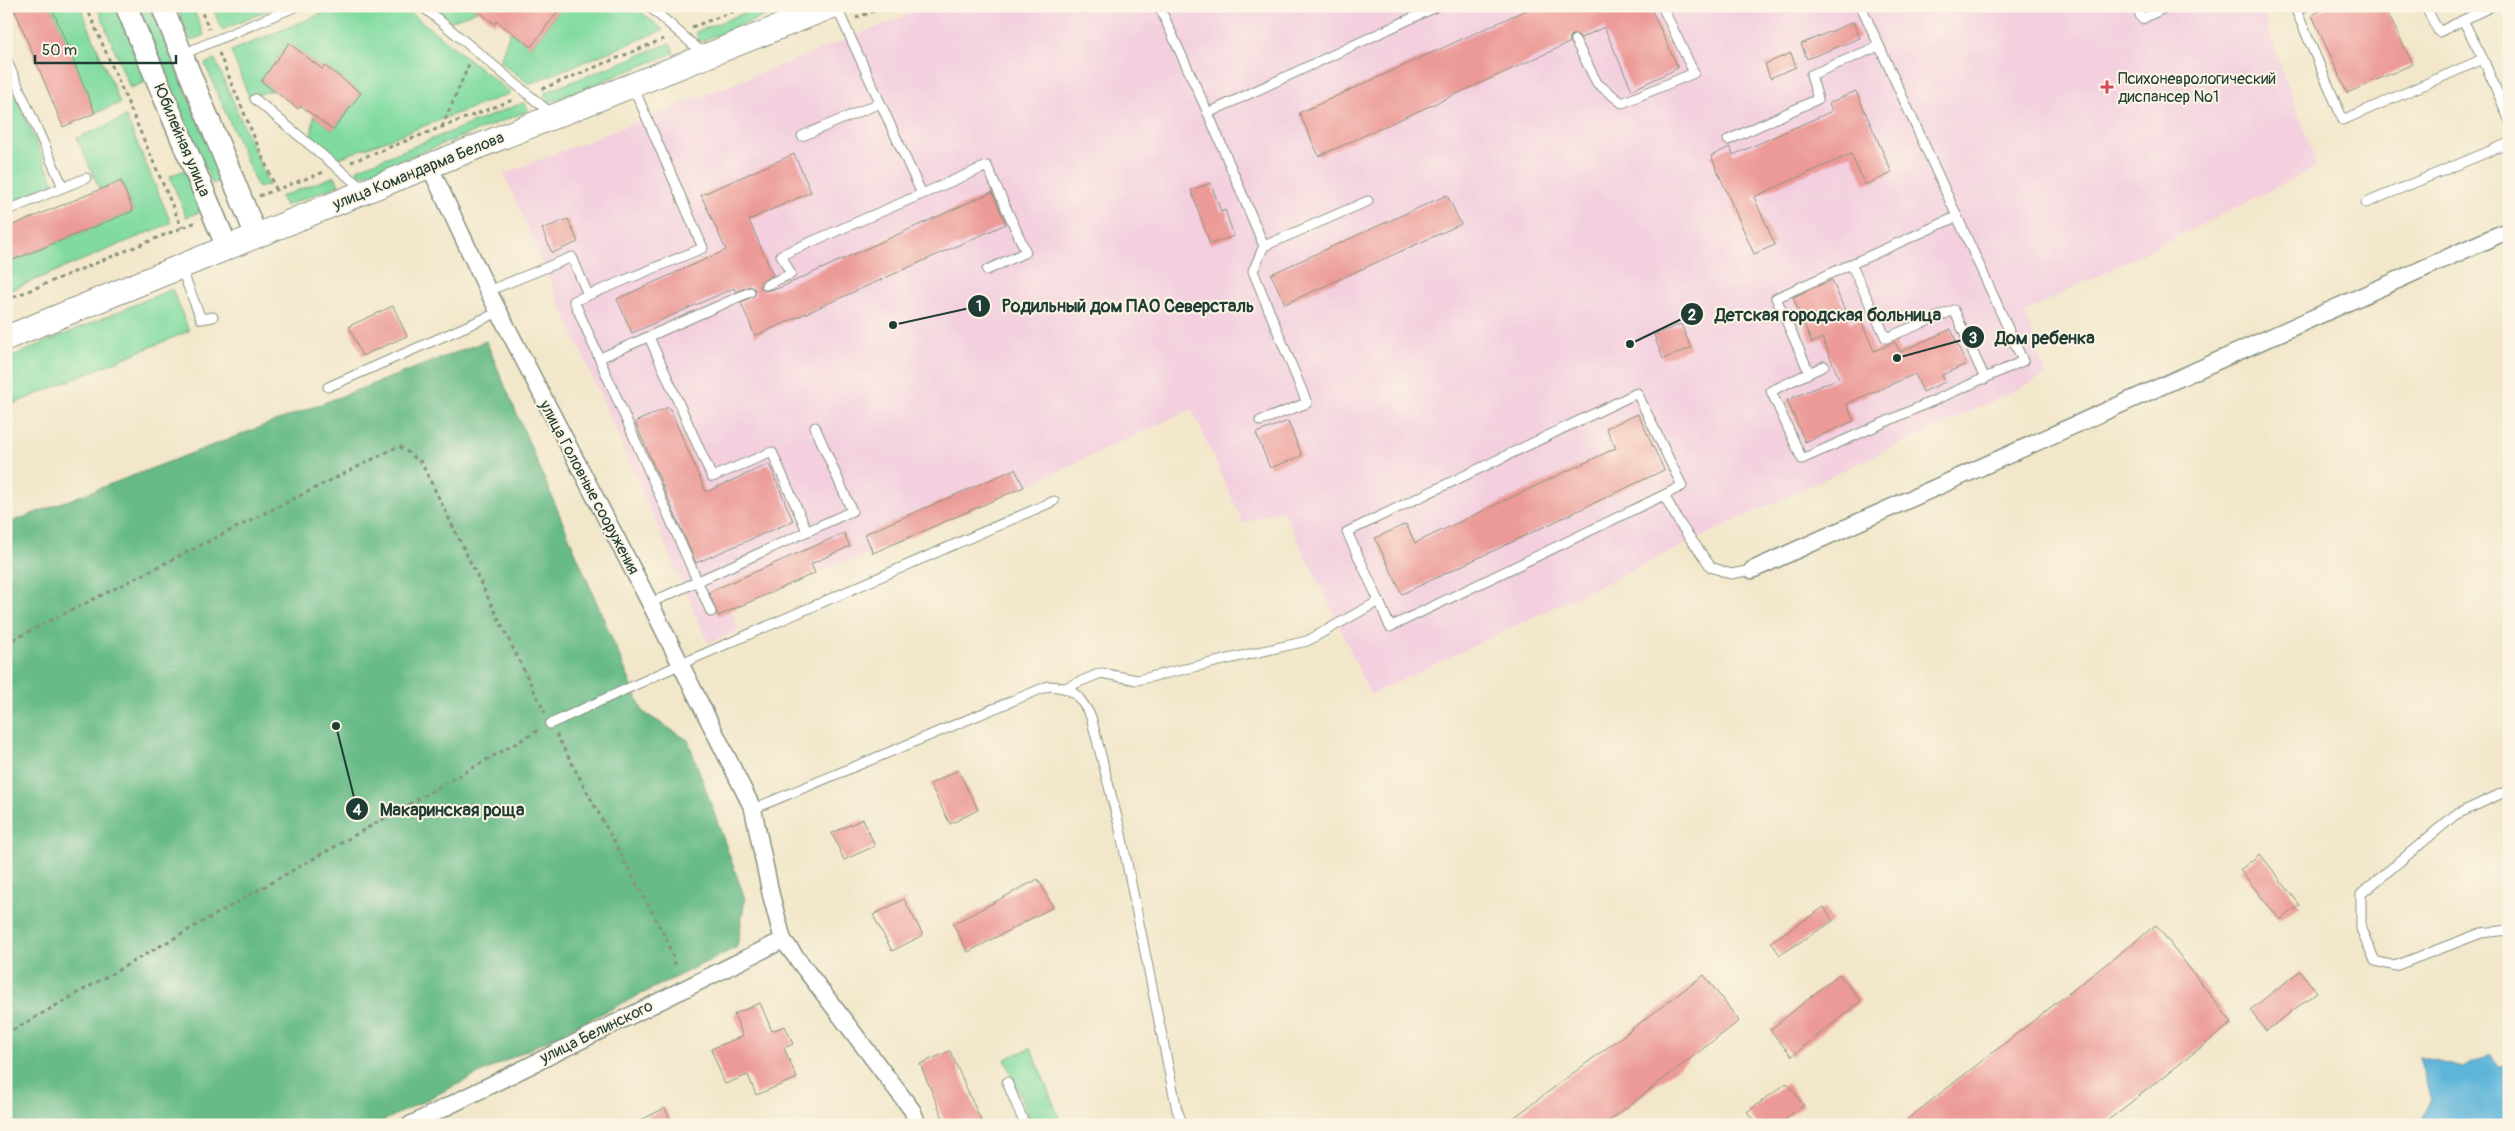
<svg xmlns="http://www.w3.org/2000/svg" width="2515" height="1131" viewBox="0 0 2515 1131" font-family="Pangolin,sans-serif">
<style>
.built{fill:#f3cfdf}
.green{fill:#81dba1;stroke:#508c6a}
.forest{fill:#68bb87;stroke:#447c5e}
.water{fill:#5db5da;stroke:#3e7987}
.building{fill:#ec9a97}
.lines{fill:none;stroke-linecap:round;stroke-linejoin:round}
.service-casing{stroke:#88927f;stroke-width:11}
.minor-casing{stroke:#88927f;stroke-width:19}
.tertiary-casing{stroke:#88927f;stroke-width:24}
.secondary-casing{stroke:#88927f;stroke-width:26}
.path{stroke:#88927f;stroke-width:3;stroke-dasharray:4 4;stroke-linecap:butt}
.service{stroke:#fff;stroke-width:9}
.minor{stroke:#fff;stroke-width:16}
.tertiary{stroke:#fff;stroke-width:21}
.secondary{stroke:#fff;stroke-width:24}
.poi-dot{fill:#d1495b;stroke:#fcf5e5;stroke-width:2}
.labels{text-anchor:middle;stroke-width:4;stroke-linejoin:round;paint-order:stroke}
.poi-label{font-size:16px;fill:#1f3d34;stroke:#fcf5e5;text-anchor:start}
.street-label{font-size:16px;fill:#1f3d34;stroke:#fcf5e5}
.leader{fill:none;stroke:#1f3d34;stroke-width:2}
.callout-dot{fill:#1f3d34;stroke:#fcf5e5;stroke-width:2}
.mark-label{font-size:15px;text-anchor:middle;font-weight:bold;fill:#fff}
.callout-label{font-size:18px;text-anchor:middle;font-weight:bold;fill:#1f3d34;stroke:#fcf5e5;stroke-width:4;stroke-linejoin:round;paint-order:stroke}
</style>
<rect width="100%" height="100%" fill="#fcf5e5"/>
<filter id="ink" filterUnits="userSpaceOnUse"><feTurbulence type="fractalNoise" baseFrequency=".02" numOctaves="2"/><feDisplacementMap in="SourceGraphic" scale="10" xChannelSelector="R" yChannelSelector="G"/><feConvolveMatrix kernelMatrix="1 2 1 2 8 2 1 2 1" color-interpolation-filters="sRGB"/></filter>
<filter id="wash" filterUnits="userSpaceOnUse"><feTurbulence type="fractalNoise" baseFrequency=".0096" numOctaves="4" result="noise"/><feDisplacementMap in="SourceGraphic" scale="20" xChannelSelector="R" yChannelSelector="G"/><feGaussianBlur stdDeviation="1.12" result="paint"/><feColorMatrix in="noise" values="0 0 0 0 0 0 0 0 0 0 0 0 0 0 0 0 0 1.4 0 .05"/><feComposite in="paint" operator="in"/></filter>
<g filter="url(#wash)">
<rect width="100%" height="100%" fill="#f2e7ca"/>
<!-- built -->
<path class="built" d="M931,6H2260L2317,167L2025,312L2046,376L1743,517L1370,695L1338,622L1283,510L1243,523L1192,409L1024,487L1015,469L865,534L873,553L815,573L731,611L739,630L708,643L504,174Z"/>
<!-- green -->
<g class="green">
<path d="M51,6H80L120,103L95,113Z"/>
<path d="M97,6H117L148,81L130,88Z"/>
<path d="M137,6H150L223,180L212,184Z"/>
<path d="M176,6H192L204,35L191,41Z"/>
<path d="M212,6H278L222,30Z"/>
<path d="M340,6H402L511,93L339,158L311,137L314,116L333,130L361,93L325,66L322,69L289,44L261,81L273,90L249,97L231,51Z"/>
<path d="M433,6H471L477,11L451,21Z"/>
<path d="M551,6H634L663,30L529,84L500,61L510,31L531,47L558,12Z"/>
<path d="M762,6H776L778,11L699,42L696,32Z"/>
<path d="M670,43L674,53L548,103L544,93Z"/>
<path d="M215,59L269,185L258,188L205,64Z"/>
<path d="M6,73L54,184L6,205Z"/>
<path d="M525,102L528,111L360,176L357,169Z"/>
<path d="M126,117L171,223L6,292V263L133,211L121,181L100,190L77,138Z"/>
<path d="M185,170L200,212L186,217L170,176Z"/>
<path d="M335,176L339,185L285,206L280,197Z"/>
<path d="M172,289L189,331L6,407V359Z"/>
<path d="M1031,1048L1062,1125H1032L1005,1059Z"/>
</g>
<!-- forest -->
<path class="forest" d="M486,341L643,712L688,740L745,899L737,947L375,1125H6V524Z"/>
<!-- water -->
<path class="water" d="M2490,1054L2499,1066L2509,1065V1125H2419L2431,1101L2419,1057L2463,1068Z"/>
<g id="blocks">
<!-- building -->
<g class="building">
<path d="M13,6H51L95,113L63,127Z"/>
<path d="M471,6H562L531,47L497,21L495,24Z"/>
<path d="M1535,6H1650L1678,68L1632,90L1604,27L1581,38L1578,35L1573,34L1570,37L1569,43L1319,156L1299,113Z"/>
<path d="M2330,6H2384L2413,64L2347,93L2312,15Z"/>
<path d="M1853,22L1860,38L1807,59L1801,44Z"/>
<path d="M289,43L322,69L325,66L361,93L333,130L301,106L298,109L261,81Z"/>
<path d="M1791,53L1796,67L1770,78L1765,64Z"/>
<path d="M1856,91L1892,173L1865,185L1851,154L1754,197L1775,245L1754,254L1711,156L1730,147L1733,155L1832,111L1829,103Z"/>
<path d="M794,154L811,192L749,220L773,275L761,282L760,287L765,291L779,288L992,192L1006,224L755,336L741,303L755,295V289L750,286L736,292L734,288L632,333L617,299L726,250L701,195Z"/>
<path d="M121,181L133,211L6,263V228Z"/>
<path d="M1211,183L1221,212L1225,210L1234,236L1210,244L1191,190Z"/>
<path d="M1447,195L1461,224L1285,304L1271,274Z"/>
<path d="M568,219L578,242L552,253L542,229Z"/>
<path d="M1832,280L1850,323L1860,319L1874,351L1895,342L1900,352L1951,329L1966,364L1942,375L1945,382L1923,392L1915,374L1846,404L1854,421L1805,442L1787,400L1839,378L1822,338L1812,343L1793,297Z"/>
<path d="M393,306L407,336L362,356L349,326Z"/>
<path d="M1681,324L1691,348L1663,359L1654,335Z"/>
<path d="M669,407L706,492L769,464L793,521L696,563L635,422Z"/>
<path d="M1638,414L1664,470L1402,594L1375,538L1406,524L1415,543L1616,448L1606,428Z"/>
<path d="M1288,421L1302,456L1270,468L1256,433Z"/>
<path d="M1015,469L1024,487L873,553L865,534Z"/>
<path d="M844,533L850,546L811,564L815,573L718,616L709,592Z"/>
<path d="M958,770L978,810L950,824L930,784Z"/>
<path d="M863,819L875,846L844,860L832,833Z"/>
<path d="M2260,854L2300,905L2280,920L2240,870Z"/>
<path d="M1038,879L1053,907L968,952L953,924Z"/>
<path d="M904,899L923,935L892,951L873,915Z"/>
<path d="M1824,907L1833,921L1780,955L1771,942Z"/>
<path d="M2156,925L2232,1023L2102,1125H1900Z"/>
<path d="M2300,971L2317,992L2266,1031L2250,1010Z"/>
<path d="M1839,974L1861,1001L1792,1056L1770,1030Z"/>
<path d="M1704,975L1739,1021L1604,1125H1504Z"/>
<path d="M760,1003L772,1031L785,1026L793,1044L784,1048L797,1078L756,1095L748,1075L725,1084L711,1049L743,1036L734,1014Z"/>
<path d="M950,1051L983,1125H946L920,1064Z"/>
<path d="M1787,1083L1804,1105L1778,1125H1757L1747,1112Z"/>
<path d="M665,1108L673,1125H631Z"/>
</g>
</g>
</g>
<g filter="url(#ink)">
<use href="#blocks" fill-opacity="0" stroke="#88927f" stroke-width="1"/>
<g class="lines">
<!-- service casing -->
<g class="service-casing">
<g id="service">
<path d="M422,6L553,115"/>
<path d="M649,6L705,55"/>
<path d="M836,6L922,194L987,166L1026,252L987,270"/>
<path d="M1159,6L1208,113L1264,246L1253,271L1307,403L1260,421"/>
<path d="M2136,6L2142,19L2168,6"/>
<path d="M2305,6L2296,10L2343,120L2483,59L2463,20"/>
<path d="M2425,6L2439,32L2492,6"/>
<path d="M1575,40L1597,83L1622,103L1694,73L1662,6"/>
<path d="M183,54L297,6"/>
<path d="M6,59L63,187"/>
<path d="M2483,59L2509,119"/>
<path d="M633,86L703,248L574,301L711,612"/>
<path d="M255,99L364,190"/>
<path d="M1208,113L1438,6"/>
<path d="M802,136L880,103"/>
<path d="M1728,140L1818,99L1811,75L1879,46"/>
<path d="M2366,203L2509,143"/>
<path d="M6,211L86,178"/>
<path d="M1264,246L1368,201"/>
<path d="M1851,264L1886,338L1954,310L1985,379"/>
<path d="M181,268L201,319L213,317"/>
<path d="M766,285L791,274L781,255L922,194"/>
<path d="M488,291L572,257L588,295"/>
<path d="M649,337L712,477L772,452L807,531"/>
<path d="M600,358L750,292"/>
<path d="M1824,366L1771,391L1802,459L2023,361L1861,6"/>
<path d="M1809,372L1776,298L1956,217"/>
<path d="M328,387L499,312"/>
<path d="M1379,601L1347,532L1637,393L1682,486L1664,495"/>
<path d="M650,603L852,511L815,427"/>
<path d="M1067,687L1101,673L1137,680L1307,641L1379,601L1390,627L1664,495L1680,524L1711,567L1731,574L1752,570"/>
<path d="M550,724L681,664L1054,501"/>
<path d="M2509,790L2455,815L2361,894V929L2375,961L2395,966L2481,933L2509,930"/>
<path d="M753,809L1048,686C1074,687 1079,695 1091,717L1120,829L1177,1110L1183,1125"/>
<path d="M1007,1082L1025,1125"/>
</g>
</g>
<!-- minor casing -->
<g class="minor-casing">
<g id="minor">
<path d="M429,165L488,291L650,603L753,809L771,895L783,940L912,1110L918,1125"/>
<path d="M1752,570L2509,230"/>
<path d="M410,1125L783,940"/>
</g>
</g>
<!-- tertiary casing -->
<g class="tertiary-casing">
<g id="tertiary">
<path d="M126,6L227,247"/>
<path d="M162,6L256,235"/>
</g>
</g>
<!-- secondary casing -->
<g class="secondary-casing">
<path id="secondary" d="M6,338L366,191L832,6"/>
</g>
<!-- path -->
<g class="path">
<path d="M86,6L182,228"/>
<path d="M199,6L209,29"/>
<path d="M856,18L886,6"/>
<path d="M692,27L748,6"/>
<path d="M219,53L276,189"/>
<path d="M542,89L666,38"/>
<path d="M442,127L470,62"/>
<path d="M351,162L515,99"/>
<path d="M259,196L324,172"/>
<path d="M6,300L196,222"/>
<path d="M6,643L399,446L421,462L545,713"/>
<path d="M556,734L667,940L676,967"/>
<path d="M6,1034L539,730"/>
</g>
<!-- service -->
<use href="#service" class="service"/>
<!-- minor -->
<use href="#minor" class="minor"/>
<!-- tertiary -->
<use href="#tertiary" class="tertiary"/>
<!-- secondary -->
<use href="#secondary" class="secondary"/>
</g>
</g>
<!-- markers -->
<path class="poi-dot" d="M2104.5 79.5h5v5h5v5h-5v5h-5v-5h-5v-5h5z"/>
<g class="labels">
<!-- poi labels -->
<g class="poi-label">
<text x="2118" y="84">Психоневрологический<tspan x="2118" dy="18">диспансер №1</tspan></text>
</g>
<!-- street labels -->
<g class="street-label">
<text transform="translate(183 140) rotate(67)" y="6">Юбилейная улица</text>
<text transform="translate(418 170) rotate(-22)" y="6">улица Командарма Белова</text>
<text transform="translate(590 487) rotate(62)" y="6">улица Головные сооружения</text>
<text transform="translate(596 1031) rotate(-26)" y="6">улица Белинского</text>
</g>
</g>
<!-- callouts -->
<path class="leader" d="M893 325L979 306M1630 344L1692 314M1897 358L1973 337M336 726L357 809"/>
<g class="callout-dot">
<circle cx="893" cy="325" r="5"/>
<circle cx="1630" cy="344" r="5"/>
<circle cx="1897" cy="358" r="5"/>
<circle cx="336" cy="726" r="5"/>
<circle cx="979" cy="306" r="12"/>
<circle cx="1692" cy="314" r="12"/>
<circle cx="1973" cy="337" r="12"/>
<circle cx="357" cy="809" r="12"/>
</g>
<g class="mark-label">
<text x="979" y="311">1</text>
<text x="1692" y="320">2</text>
<text x="1973" y="343">3</text>
<text x="357" y="815">4</text>
</g>
<g class="callout-label">
<text x="1128" y="312">Родильный дом ПАО Северсталь</text>
<text x="1828" y="321">Детская городская больница</text>
<text x="2045" y="344">Дом ребенка</text>
<text x="452" y="816">Макаринская роща</text>
</g>
<!-- margin -->
<rect width="2515" height="1131" fill="none" stroke="#fcf5e5" stroke-width="25"/>
<!-- scale -->
<path d="M35 55v8h141v-8" fill="none" stroke="#1f3d34" stroke-width="2.5"/>
<text x="42" y="55" font-size="15" fill="#1f3d34" stroke="#fcf5e5" stroke-width="4" paint-order="stroke">50 m</text>
</svg>
